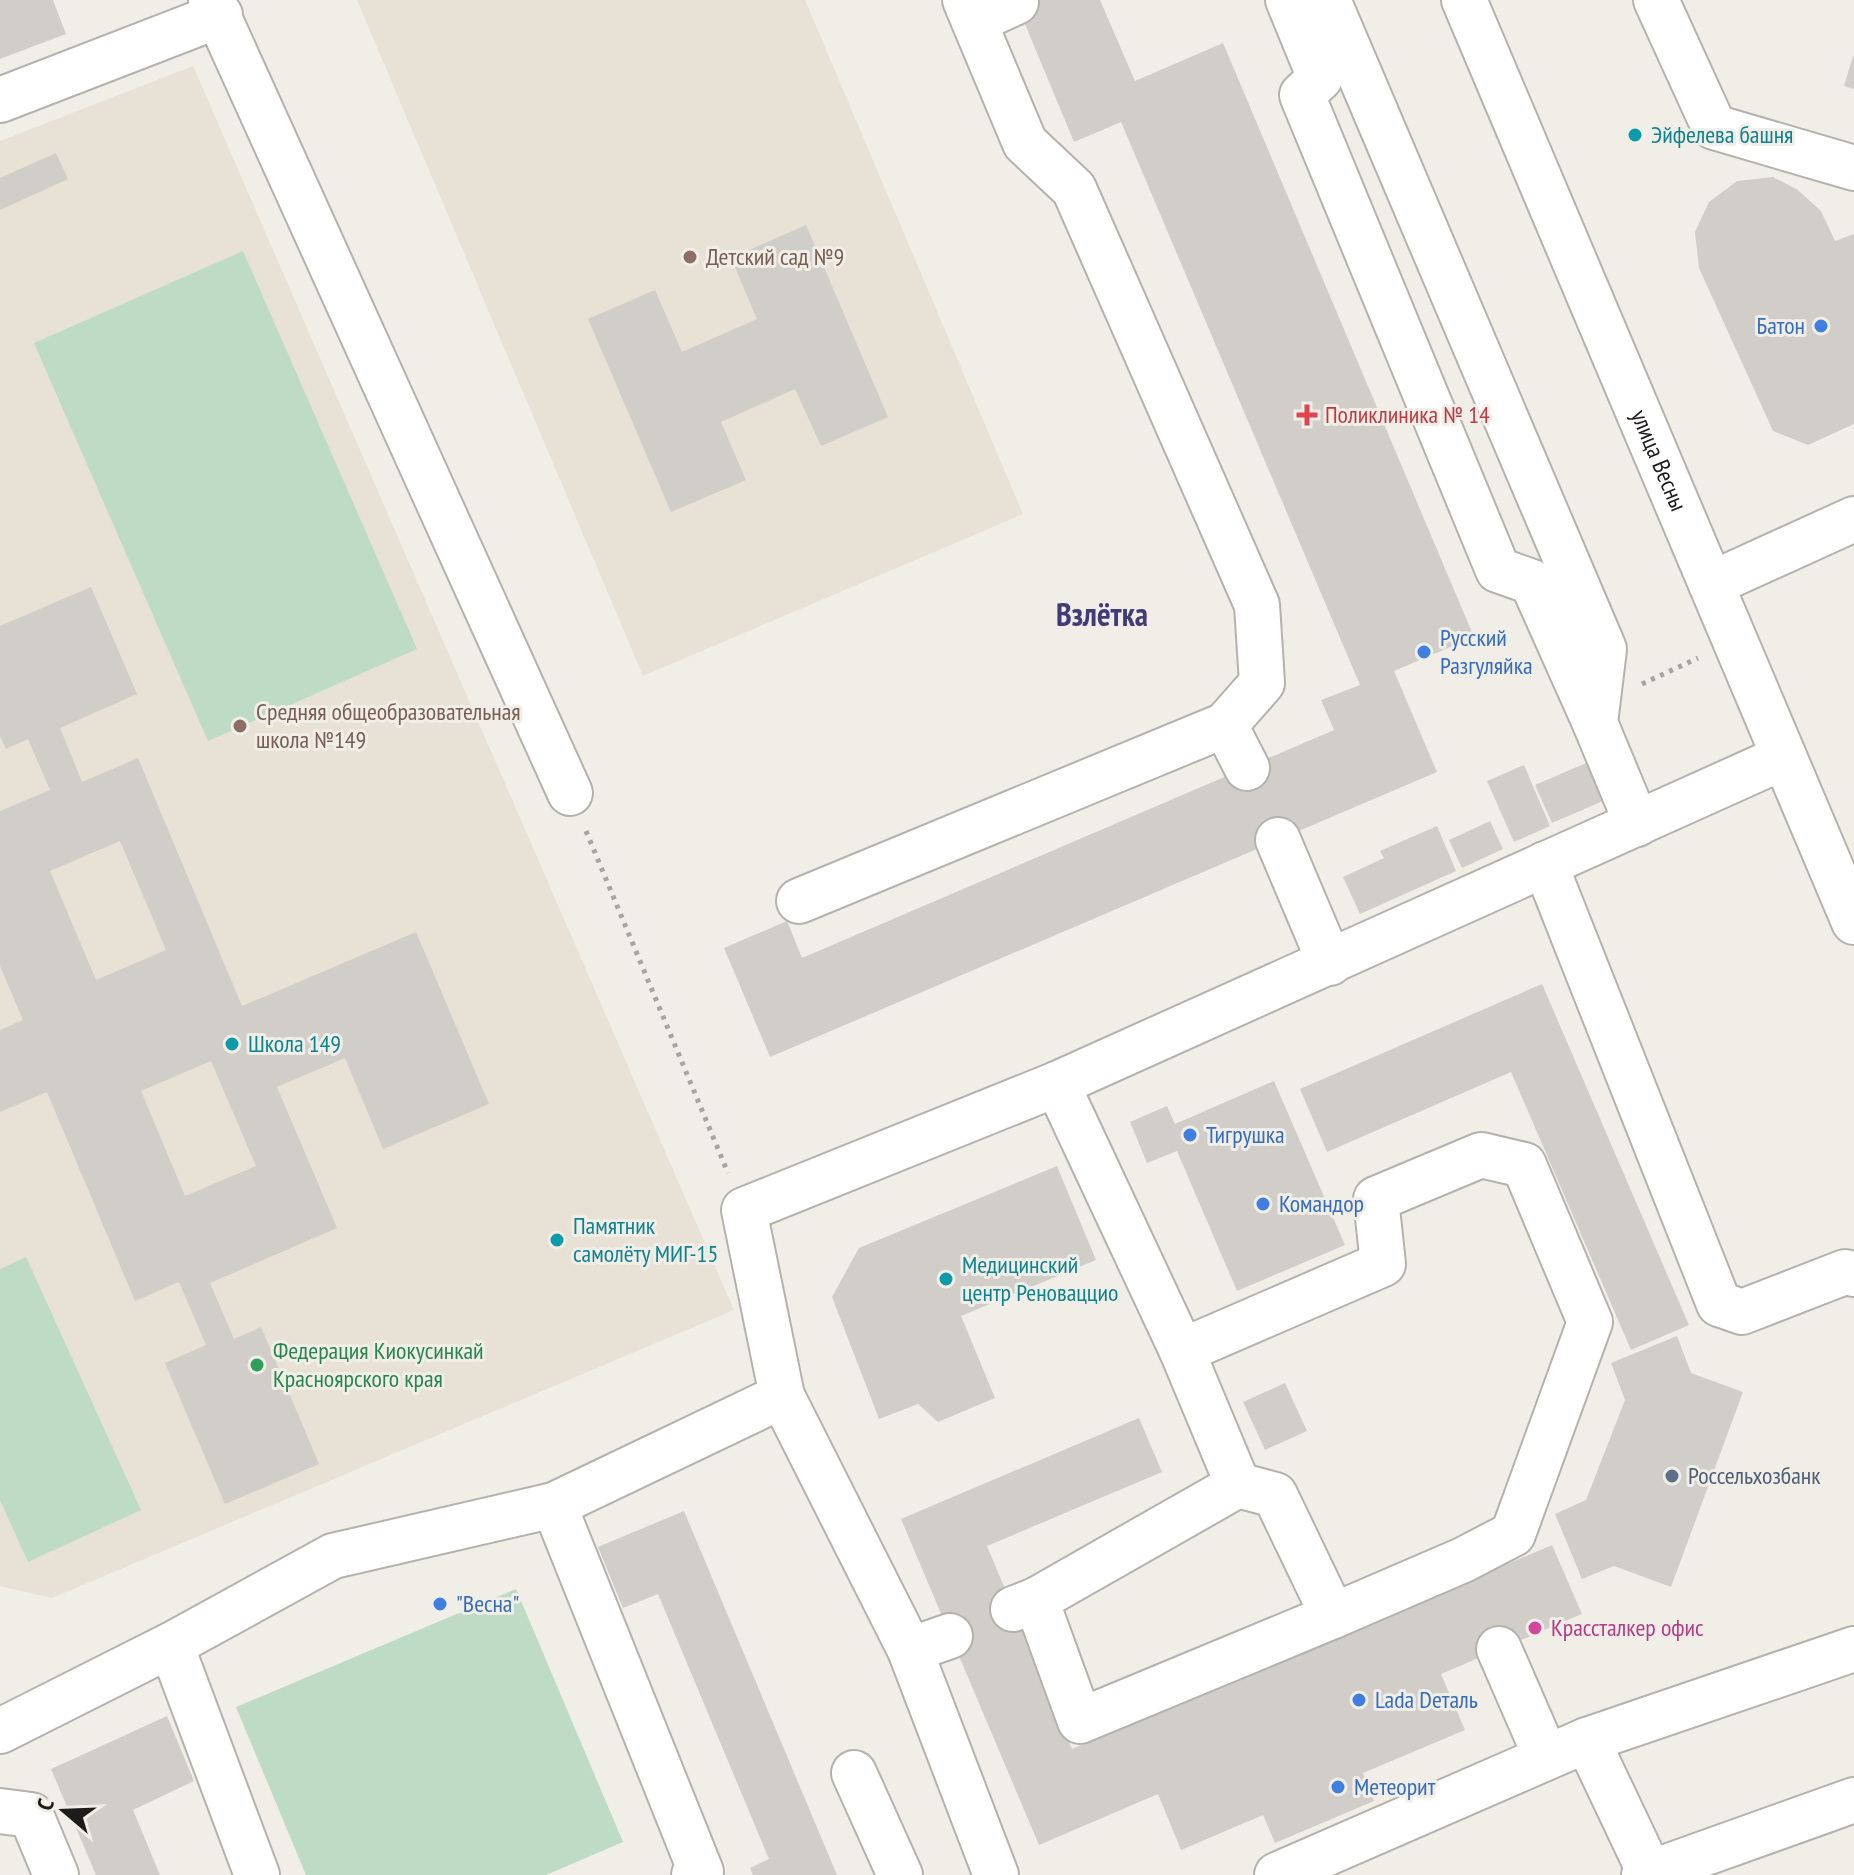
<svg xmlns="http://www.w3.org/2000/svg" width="1854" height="1875" viewBox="0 0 1854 1875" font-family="'PT Sans Narrow',sans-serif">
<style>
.built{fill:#e8e1d5}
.green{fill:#bddbc5}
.building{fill:#d1cdc8;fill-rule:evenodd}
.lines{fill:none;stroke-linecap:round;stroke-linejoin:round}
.minor-tunnel{stroke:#d1cec9;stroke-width:44;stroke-dasharray:44 22;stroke-linecap:butt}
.minor-casing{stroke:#b5b2ac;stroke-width:48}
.path{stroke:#a7a5a1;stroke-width:5;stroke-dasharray:4 6;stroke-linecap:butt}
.minor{stroke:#fff;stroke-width:44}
.culture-dot{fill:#0f9aa8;stroke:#f1eee8;stroke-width:3}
.education-dot{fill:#8d6e63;stroke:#f1eee8;stroke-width:3}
.shop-dot{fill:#3f7fe0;stroke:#f1eee8;stroke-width:3}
.health-dot{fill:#e0444e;stroke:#f1eee8;stroke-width:3}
.leisure-dot{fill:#2e9e5b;stroke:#f1eee8;stroke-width:3}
.service-dot{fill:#5c6f8a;stroke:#f1eee8;stroke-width:3}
.hotel-dot{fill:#d1479c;stroke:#f1eee8;stroke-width:3}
.labels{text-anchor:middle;stroke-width:6;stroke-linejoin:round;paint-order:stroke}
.culture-label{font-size:24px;fill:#0d838f;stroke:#f1eee8;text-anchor:start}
.education-label{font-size:24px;fill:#785e54;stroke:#f1eee8;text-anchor:start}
.shop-label{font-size:24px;fill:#366cbe;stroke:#f1eee8;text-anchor:start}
.health-label{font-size:24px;fill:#be3a42;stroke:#f1eee8;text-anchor:start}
.street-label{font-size:24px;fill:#1d1c1a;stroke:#f1eee8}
.leisure-label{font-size:24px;fill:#27864d;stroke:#f1eee8;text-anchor:start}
.service-label{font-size:24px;fill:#4e5e75;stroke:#f1eee8;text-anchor:start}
.hotel-label{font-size:24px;fill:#b23c85;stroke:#f1eee8;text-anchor:start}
.district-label{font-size:32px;font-weight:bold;fill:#413b78;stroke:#f1eee8}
</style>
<rect width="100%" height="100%" fill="#f1eee8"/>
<!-- built -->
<g class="built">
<path d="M357,0H805L1023,514L643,676Z"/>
<path d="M193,66L734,1310L52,1598L0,1586V141Z"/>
</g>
<!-- green -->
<g class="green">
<path d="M243,251L417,649L208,741L34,343Z"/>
<path d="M26,1257L141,1510L28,1562L0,1500V1269Z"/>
<path d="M516,1589L623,1842L546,1875H306L236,1707Z"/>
</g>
<!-- building -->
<g class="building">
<path d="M0,0H53L66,34L0,59Z"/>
<path d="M1015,0H1100L1135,81L1223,43L1474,637L1394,671L1437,772L770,1057L724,948L787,921L802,958L1334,730L1321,700L1360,685L1121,122L1074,142Z"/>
<path d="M1853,56H1854V89L1844,86Z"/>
<path d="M56,153L68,179L0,210V178Z"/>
<path d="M1773,177L1798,190L1821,211L1835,241L1854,234V424L1808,445L1773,431L1699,268L1695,232L1709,202L1737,181Z"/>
<path d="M806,225L888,417L821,446L795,389L721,422L746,480L671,512L588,319L655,290L682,352L757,319L731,258Z"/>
<path d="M91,587L137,694L60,728L82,782L138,758L242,1006L416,932L489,1104L383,1149L345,1058L277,1087L337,1228L210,1283L234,1339L261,1327L319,1464L225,1504L165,1363L206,1345L179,1282L135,1301L47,1092L0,1112V1030L23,1020L0,966V811L50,790L28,739L6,749L0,736V626ZM120,841L166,950L96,980L50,871ZM211,1061L256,1166L185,1196L141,1091Z"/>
<path d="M1586,763L1603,801L1552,823L1535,785Z"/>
<path d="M1524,765L1550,826L1514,842L1487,781Z"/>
<path d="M1490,821L1503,849L1462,868L1449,840Z"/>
<path d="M1437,826L1456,871L1360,914L1343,877L1384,858L1380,851Z"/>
<path d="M1542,984L1689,1325L1631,1350L1511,1072L1327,1152L1300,1089Z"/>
<path d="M1274,1081L1345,1245L1237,1291L1177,1151L1147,1163L1130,1122L1167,1106L1175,1124Z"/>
<path d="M1057,1166L1096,1260L961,1316L995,1398L938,1422L918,1404L879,1419L832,1297L859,1248Z"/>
<path d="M1677,1336L1691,1373L1743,1392L1671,1587L1614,1566L1582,1579L1555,1514L1586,1500L1625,1400L1611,1363Z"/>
<path d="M1285,1383L1307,1431L1265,1450L1243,1402Z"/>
<path d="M1139,1418L1162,1472L987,1546L1072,1749L1552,1545L1582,1614L1441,1674L1465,1730L1363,1773L1374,1801L1275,1843L1263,1815L1181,1850L1158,1794L1039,1845L901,1519Z"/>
<path d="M684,1511L837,1875H753L750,1868L769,1859L658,1594L623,1608L598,1547Z"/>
<path d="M167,1716L194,1781L133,1810L160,1875H96L51,1769Z"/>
</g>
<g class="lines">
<!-- minor-tunnel -->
<g class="minor-tunnel">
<path d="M1247,768L1278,840"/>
<path d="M1470,1579L1499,1649"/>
<path d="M950,1636L1013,1609"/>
</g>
<!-- minor casing -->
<g class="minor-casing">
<g id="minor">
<path d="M211,0L570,793"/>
<path d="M1288,0L1320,78L1302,95L1498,570L1532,582L1595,723"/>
<path d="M1328,0L1604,649L1595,723L1637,824"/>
<path id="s1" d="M1464,0L1854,922"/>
<path d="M1656,0L1714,127L1854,168"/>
<path d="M975,21L1016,2"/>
<path d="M0,100L220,15"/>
<path d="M1711,584L1854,519"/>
<path d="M1225,725L1247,768"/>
<path d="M1278,840L1330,963"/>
<path d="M1545,864L1719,1304L1742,1312L1845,1272L1854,1274"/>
<path d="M799,901L1225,725L1262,683L1257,605L1074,189L1025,143L965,0"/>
<path d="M1057,1084L1182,1351L1238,1485"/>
<path d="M554,1505L701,1872L694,1875"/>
<path d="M1036,1600L1080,1721L1333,1616"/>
<path d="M1013,1609L1036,1600L1238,1485L1275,1495L1333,1616L1463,1560L1513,1534L1590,1322L1524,1165L1481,1155L1376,1199L1383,1264L1182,1351"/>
<path d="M171,1645L257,1875"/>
<path d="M1499,1649L1546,1757"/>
<path d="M910,1650L950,1636"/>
<path d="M0,1731L171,1645L333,1556L554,1505L782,1396"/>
<path d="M1587,1740L1650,1873"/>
<path d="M854,1773L900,1875"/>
<path d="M0,1811L31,1815L56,1875"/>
<path d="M996,1875L910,1650L782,1396L744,1210L1057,1084L1784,757"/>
<path d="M1277,1875L1587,1740L1854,1649"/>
<path d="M1644,1875L1854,1800"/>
</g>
</g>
<!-- path -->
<g class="path">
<path d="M1642,684L1698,658"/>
<path d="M586,831L728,1173"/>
</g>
<!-- minor -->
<use href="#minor" class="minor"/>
</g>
<!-- markers -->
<g class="culture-dot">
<circle cx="1635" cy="135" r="8"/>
<circle cx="232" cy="1044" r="8"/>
<circle cx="557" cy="1240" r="8"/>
<circle cx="946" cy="1279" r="8"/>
</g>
<g class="education-dot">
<circle cx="690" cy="257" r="8"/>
<circle cx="240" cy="726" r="8"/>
</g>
<g class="shop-dot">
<circle cx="1821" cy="326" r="8"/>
<circle cx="1424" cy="652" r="8"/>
<circle cx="1190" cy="1135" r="8"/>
<circle cx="1263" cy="1204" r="8"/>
<circle cx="440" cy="1604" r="8"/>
<circle cx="1359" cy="1700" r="8"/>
<circle cx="1338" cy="1787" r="8"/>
</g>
<path class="health-dot" d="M1303 403h8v8h8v8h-8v8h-8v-8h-8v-8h8z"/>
<circle class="leisure-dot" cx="257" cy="1365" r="8"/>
<circle class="service-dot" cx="1672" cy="1476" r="8"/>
<circle class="hotel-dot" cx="1535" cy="1628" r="8"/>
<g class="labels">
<!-- culture labels -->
<g class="culture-label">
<text x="1651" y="143">Эйфелева башня</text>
<text x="248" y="1052">Школа 149</text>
<text x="573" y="1234">Памятник<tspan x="573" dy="28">самолёту МИГ-15</tspan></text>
<text x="962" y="1273">Медицинский<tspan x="962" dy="28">центр Реноваццио</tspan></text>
</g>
<!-- education labels -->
<g class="education-label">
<text x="706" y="265">Детский сад №9</text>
<text x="256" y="720">Средняя общеобразовательная<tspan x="256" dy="28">школа №149</tspan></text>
</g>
<!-- shop labels -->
<g class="shop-label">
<text x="1805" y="334" text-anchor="end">Батон</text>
<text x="1440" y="646">Русский<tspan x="1440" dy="28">Разгуляйка</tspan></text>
<text x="1206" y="1143">Тигрушка</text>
<text x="1279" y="1212">Командор</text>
<text x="456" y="1612">"Весна"</text>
<text x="1375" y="1708">Lada Dеталь</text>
<text x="1354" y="1795">Метеорит</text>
</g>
<!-- health labels -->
<g class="health-label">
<text x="1325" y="423">Поликлиника № 14</text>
</g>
<!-- street labels -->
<g class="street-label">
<text dy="8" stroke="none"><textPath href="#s1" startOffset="500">улица Весны</textPath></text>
</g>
<!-- leisure labels -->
<g class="leisure-label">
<text x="273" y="1359">Федерация Киокусинкай<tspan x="273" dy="28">Красноярского края</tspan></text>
</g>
<!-- service labels -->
<g class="service-label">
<text x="1688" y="1484">Россельхозбанк</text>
</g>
<!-- hotel labels -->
<g class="hotel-label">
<text x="1551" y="1636">Крассталкер офис</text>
</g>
<!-- district labels -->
<g class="district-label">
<text x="1102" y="626">Взлётка</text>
</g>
</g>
<!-- north arrow -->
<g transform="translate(64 1811) rotate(289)" stroke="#f1eee8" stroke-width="6" paint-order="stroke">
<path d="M0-6L14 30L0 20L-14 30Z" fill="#1d1c1a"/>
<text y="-12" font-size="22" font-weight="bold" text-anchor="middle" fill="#1d1c1a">С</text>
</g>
</svg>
